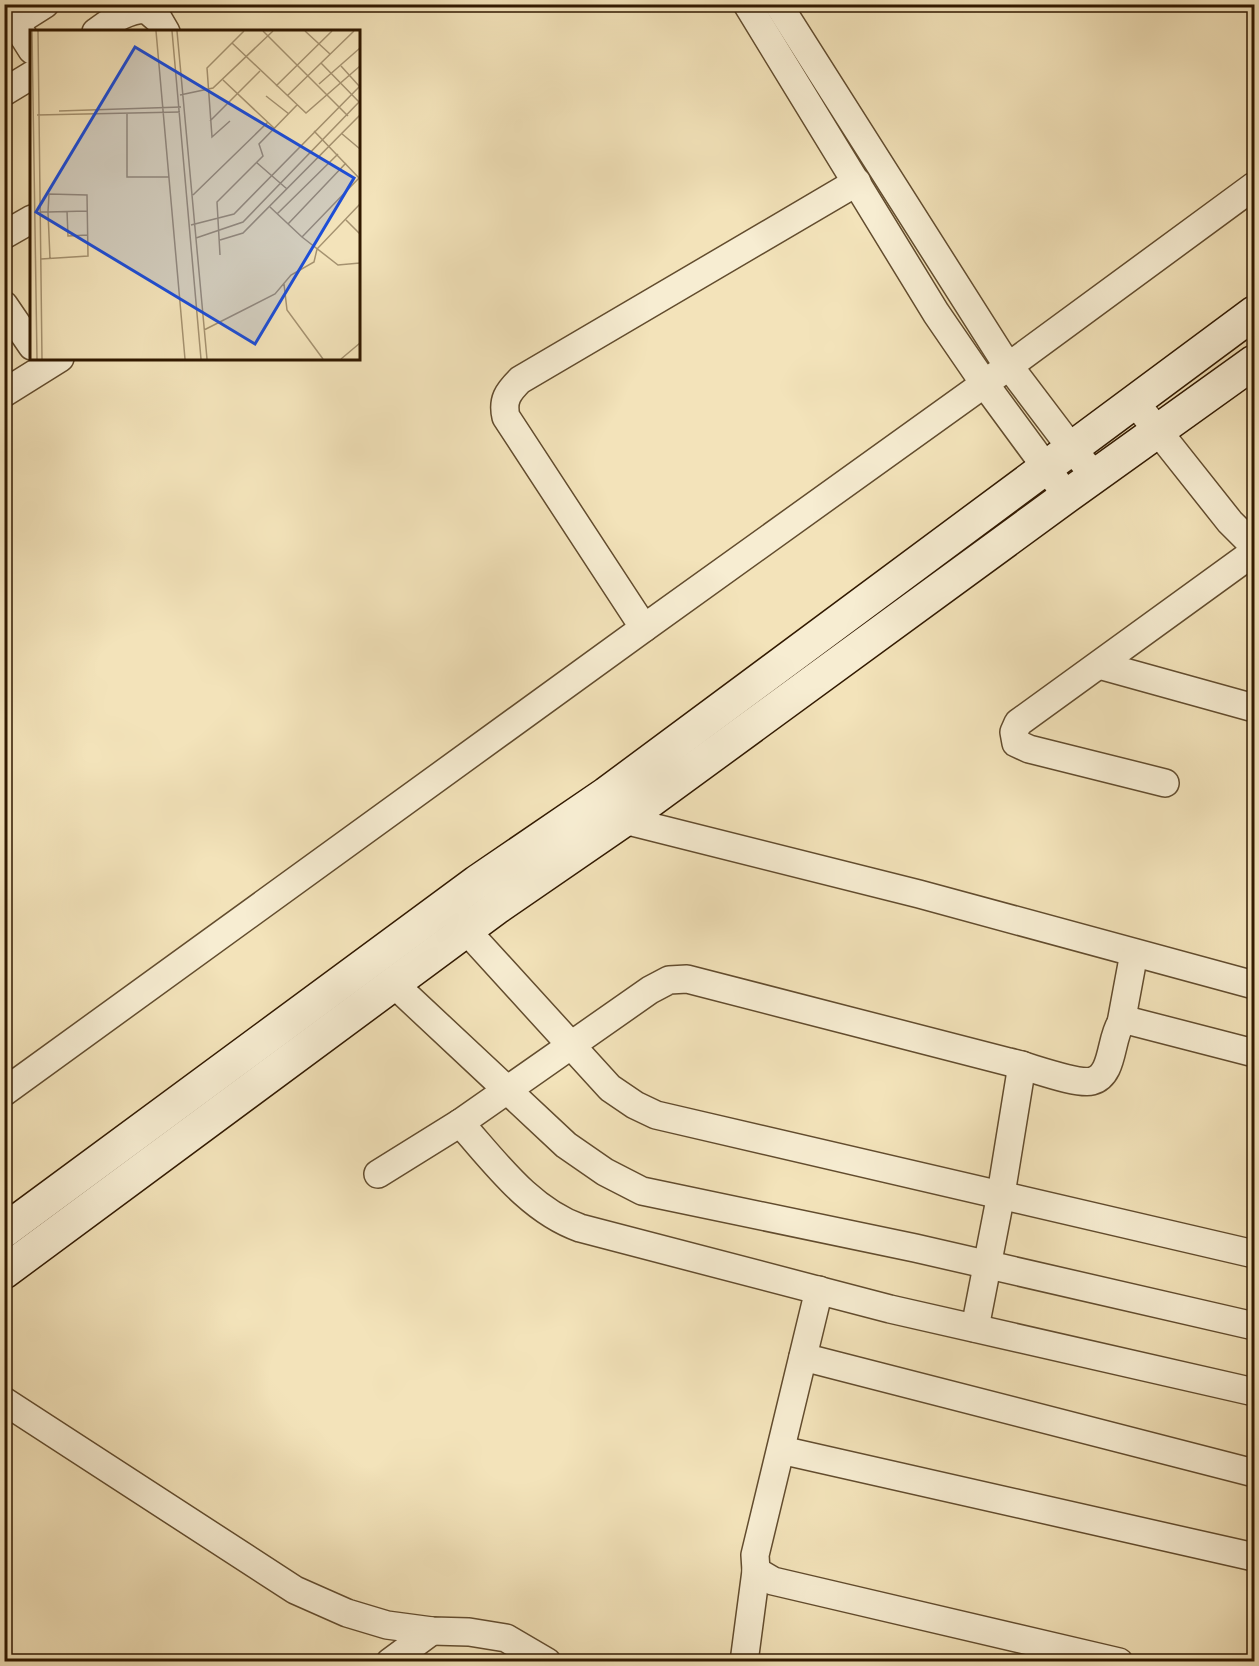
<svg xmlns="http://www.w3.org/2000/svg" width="1259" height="1666" viewBox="0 0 1259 1666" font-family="Alegreya,serif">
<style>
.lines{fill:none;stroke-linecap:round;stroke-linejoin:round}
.minor-casing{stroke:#624c2e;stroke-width:30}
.secondary-casing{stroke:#311900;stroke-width:36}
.minor{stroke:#f7edd2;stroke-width:27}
.secondary{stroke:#f7edd2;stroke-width:33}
.inset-road{fill:none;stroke:#a59270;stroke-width:1.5}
.view{fill:#1d4ed8;fill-opacity:0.15;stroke:#1d4ed8;stroke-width:3}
.inset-edge{fill:none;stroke:#311900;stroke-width:3}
</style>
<rect width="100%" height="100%" fill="#f3e3ba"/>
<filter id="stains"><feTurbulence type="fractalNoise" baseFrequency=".00333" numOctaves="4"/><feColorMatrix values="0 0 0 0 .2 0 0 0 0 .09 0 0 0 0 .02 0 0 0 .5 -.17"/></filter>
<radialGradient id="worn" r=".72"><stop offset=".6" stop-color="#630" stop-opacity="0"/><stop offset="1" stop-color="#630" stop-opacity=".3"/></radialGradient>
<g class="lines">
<!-- minor casing -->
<g class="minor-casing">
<g id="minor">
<path d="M747,4L936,313L984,383L1067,496"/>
<path d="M778,4L1000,354L1072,449L1095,476"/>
<path d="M15,23L32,50"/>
<path d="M4,30L45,4"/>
<path d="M96,32C113,20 126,10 146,9L159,20L166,32"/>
<path d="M4,92L32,75"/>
<path d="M4,235L32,219"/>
<path d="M4,305L32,346"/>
<path d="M4,393L60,358"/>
<path d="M1134,401L1230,522L1254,546"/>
<path d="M644,628L506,417C502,400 508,392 520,380L857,182"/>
<path d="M1099,665L1254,708"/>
<path d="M1165,783L1029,749L1016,743L1014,732L1018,723L1254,552"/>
<path d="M624,820L919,894L1254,985"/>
<path d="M455,915L466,930L610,1088L635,1105L656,1115L1254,1254"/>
<path d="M394,984L566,1145L605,1172L642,1191L915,1248L1254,1326"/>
<path d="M1121,1023L1134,953"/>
<path d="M4,1092L644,628L1009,366L1254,186"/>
<path d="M460,1123C495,1162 529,1210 580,1228L890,1309L1254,1392"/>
<path d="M378,1174L460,1123L650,990L669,980L687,979C794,1007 902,1034 1009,1062C1028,1066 1076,1085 1092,1081C1114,1075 1110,1039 1121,1023L1130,1021L1254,1053"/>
<path d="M819,1290L755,1555L756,1571L773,1581L1119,1662"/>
<path d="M975,1328L1001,1194L1022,1065"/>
<path d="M803,1357L1254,1473"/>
<path d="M4,1401L295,1590L347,1613L387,1625L432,1631L469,1632L506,1638L547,1662"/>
<path d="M781,1450L1254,1557"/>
<path d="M390,1662L432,1631"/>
<path d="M744,1662L756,1571"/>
</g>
</g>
<!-- secondary casing -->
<g class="secondary-casing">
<g id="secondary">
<path d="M4,1231L477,882L606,794L1254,313"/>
<path d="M4,1272L496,908L624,820L1067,496L1254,362"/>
</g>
</g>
<!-- minor -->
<use href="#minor" class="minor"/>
<!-- secondary -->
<use href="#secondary" class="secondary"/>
</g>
<!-- overview -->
<g transform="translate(30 30)">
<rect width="330" height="330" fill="#f3e3ba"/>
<path class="inset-road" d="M2,1L7,329M8,1L12,329M126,1L155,329M142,1L171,329M147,1L177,329M233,1L318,86M275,1L300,24M202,13L276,83L330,36M291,33L330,73M311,36L330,57M193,50L245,99M289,54L330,18M246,56L302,1M150,65L183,58L243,1M236,66L259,84M257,66L324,1M29,81L151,77M97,84V147H139M7,85L150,82M180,91L230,41M200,91L182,107L177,38L214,1M311,103L330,119M226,132L257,159M163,165L238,92M240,177L272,207L329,148L284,101M37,181L38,206L58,205M10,182H18L19,164L57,165L58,226L11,229M247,184L308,124M316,190L330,204M258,194L316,133M161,195L204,184L330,56M272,207L308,235L330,233M166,208L213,192L330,71M190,210L213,203L330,85M190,225L187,172L233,126L229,114L267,75M20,229L18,182L57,181M254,254L257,280L293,329M174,300L245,264L261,245L284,232L287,219L330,174M311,329L330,313"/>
<path class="view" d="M105,17L324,148L225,314L6,182Z"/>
<rect width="330" height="330" class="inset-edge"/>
</g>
<!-- margin -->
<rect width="1259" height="1666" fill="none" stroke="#f3e3ba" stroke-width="24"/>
<rect x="6" y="6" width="1247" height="1654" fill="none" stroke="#311900" stroke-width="3"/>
<rect x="12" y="12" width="1235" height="1642" fill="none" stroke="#311900" stroke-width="1.5"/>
<rect width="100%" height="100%" filter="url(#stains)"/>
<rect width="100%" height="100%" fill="url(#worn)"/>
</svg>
